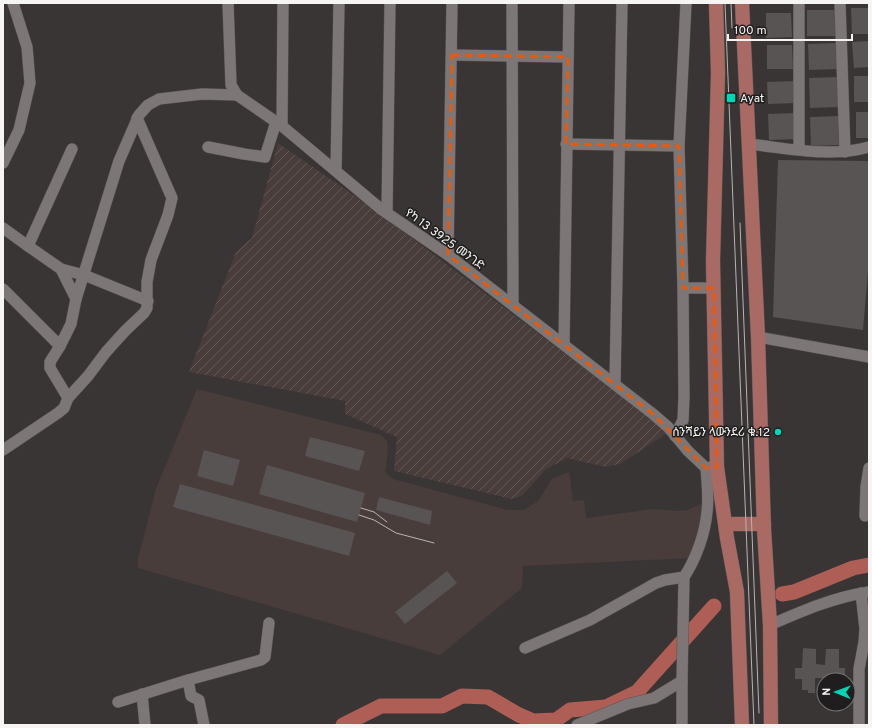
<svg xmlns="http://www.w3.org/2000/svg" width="872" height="728" viewBox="0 0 872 728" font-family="Overpass,'Noto Sans Ethiopic',sans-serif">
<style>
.built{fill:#483d3b}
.industrial{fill:url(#industrial-furrows)}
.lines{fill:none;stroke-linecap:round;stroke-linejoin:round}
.river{stroke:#ae5e55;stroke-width:15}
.building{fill:#585453}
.minor-casing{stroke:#585454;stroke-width:12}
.major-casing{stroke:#585454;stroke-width:15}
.minor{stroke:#7c7776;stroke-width:11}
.major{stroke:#a96a64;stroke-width:14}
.tram{stroke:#b8b4b4;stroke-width:1}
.marked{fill:none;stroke:#e8590c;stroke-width:3;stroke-dasharray:8 5;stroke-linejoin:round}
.poi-dot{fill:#01d5b6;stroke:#1f1d1d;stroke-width:1.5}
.labels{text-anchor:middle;stroke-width:3;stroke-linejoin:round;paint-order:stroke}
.poi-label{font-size:12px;fill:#f7f4f4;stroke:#1f1d1d;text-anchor:start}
.street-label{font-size:12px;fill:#f7f4f4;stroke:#1f1d1d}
</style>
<defs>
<pattern id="industrial-furrows" width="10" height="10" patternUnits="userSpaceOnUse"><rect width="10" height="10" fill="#483d3b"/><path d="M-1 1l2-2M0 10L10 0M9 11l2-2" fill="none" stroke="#635a58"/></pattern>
</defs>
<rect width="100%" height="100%" fill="#393534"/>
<!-- built -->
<path class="built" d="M197,389L381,435L387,441L388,452L385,472L393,479L508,510H524L538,501L552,479L569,472L573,501L584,500L586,518L654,509L677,511L688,510L703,503L702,530L691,558L523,566L522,588L440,655L138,568V559L156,489Z"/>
<!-- industrial -->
<path class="industrial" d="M278,143L368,205L669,432L620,464L606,467L567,458L545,470L522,496L512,499L394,471L397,437L345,414V401L189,372L236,252L252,238Z"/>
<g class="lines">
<!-- river -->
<g class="river">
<path d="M782,594L794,592L853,568L869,565"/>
<path d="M343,725L381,706H442L462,696L488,697L519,715L533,721L556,720L570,710L606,707L637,692L714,606"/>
</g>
</g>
<!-- building -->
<g class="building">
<path d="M851,8H869V34H852Z"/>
<rect x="807" y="10" width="29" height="26"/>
<path d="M766,13H791L792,37L766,38Z"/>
<path d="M869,41V67L854,68L852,42Z"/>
<path d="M837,43L838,69L809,70L808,44Z"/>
<path d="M767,45H792L793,69H767Z"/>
<rect x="854" y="76" width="15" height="26"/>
<path d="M838,77L839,107L810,108L809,78Z"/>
<path d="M797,81L798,103L768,104L767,82Z"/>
<rect x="856" y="112" width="13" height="26"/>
<path d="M797,113L798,139L769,140L768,114Z"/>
<path d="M838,116L839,145L811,146L810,117Z"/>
<path d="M778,160L869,161V259L863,330L773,317Z"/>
<path d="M310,437L365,451L359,471L305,456Z"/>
<path d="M204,450L240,460L233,486L197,476Z"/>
<path d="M267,465L365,493L357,522L259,494Z"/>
<path d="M180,484L355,533L349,556L173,507Z"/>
<path d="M379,497L432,511L430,525L376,510Z"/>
<path d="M447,571L457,583L405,624L395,612Z"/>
<path d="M803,648L816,649V664L825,665L826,649H839V668H845V680H825V678H815V693H808V690H802V679H795V668H802Z"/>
</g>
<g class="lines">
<!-- minor casing -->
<g class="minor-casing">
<g id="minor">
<path d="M228,3L231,85L237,95L282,126L381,209L448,255L653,414L668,427L688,451L706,468"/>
<path d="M512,3L513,305"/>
<path d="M799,3V149"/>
<path d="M840,3L845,152"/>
<path d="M452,55L568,57"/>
<path d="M282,126L283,3"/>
<path d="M566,144L679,146"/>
<path d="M748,144C787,148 830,158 869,147"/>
<path d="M208,147L244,154L265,157L276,122"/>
<path d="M72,149L28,246L61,269L76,299L119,161L139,115L148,105L159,99L202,94L237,95"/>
<path d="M3,163L19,130L30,83L27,47L13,3"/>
<path d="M336,170L339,3"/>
<path d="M387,213L390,3"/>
<path d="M3,228L28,246"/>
<path d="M448,255L452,3"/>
<path d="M61,269L84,275L148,301"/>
<path d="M683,288H714"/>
<path d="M3,289L60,346L71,324L76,299"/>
<path d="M758,337L869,357"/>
<path d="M564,345L569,3"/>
<path d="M615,383L622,3"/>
<path d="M68,398L88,376L106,352L125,331L144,313L147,308V282L151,260L168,215L172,198L137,118"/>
<path d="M675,436L683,420L684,397L683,288L679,146L686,3"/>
<path d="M3,450L58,413L64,408L68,398L50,368V362L60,346"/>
<path d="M865,516L866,487L869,468"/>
<path d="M770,625C802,611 834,597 869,592"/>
<path d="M525,648L590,620L656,583L665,580L684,577"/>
<path d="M188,680L261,660L265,657L269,623"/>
<path d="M142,694L145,725"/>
<path d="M118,702L188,680L191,696L199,700L204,725"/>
<path d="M577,725L628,704L654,698L682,681"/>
<path d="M682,725V681L684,577C696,559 705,534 707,512C709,498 707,482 706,468L712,467"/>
<path d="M859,725V669L864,642L865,629L861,593"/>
</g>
</g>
<!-- major casing -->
<g class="major-casing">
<g id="major">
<path d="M716,3L718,73L713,261L717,467L727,538L737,592L742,725"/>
<path d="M742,3L758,337L764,529L770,625L771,725"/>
<path d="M726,524H764"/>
</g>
</g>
<!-- minor -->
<use href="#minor" class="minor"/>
<!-- major -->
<use href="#major" class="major"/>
<!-- tram -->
<g class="tram">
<path d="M725,3L754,725"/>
<path d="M731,3L732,28"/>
<path d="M740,223L759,713"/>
<path d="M361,508L374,512L387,522"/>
<path d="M359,515L374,520L396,533L434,543"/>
</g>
</g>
<!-- marked area -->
<path class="marked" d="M452,55L568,57L566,144L679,146L683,288H714L717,467L706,468L653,414L448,255Z"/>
<!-- markers -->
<g class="poi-dot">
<rect x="726" y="93" width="10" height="10" rx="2"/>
<circle cx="778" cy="432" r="4"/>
</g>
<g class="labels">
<!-- poi labels -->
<g class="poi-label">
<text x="740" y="102">Ayat</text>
<text x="770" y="436" text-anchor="end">ሰንሻይን ላውንደሪ ቁ.12</text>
</g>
<!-- street labels -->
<g class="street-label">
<text transform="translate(445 239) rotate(36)" y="4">የካ 13 3925 መንገድ</text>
</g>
</g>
<!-- border -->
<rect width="872" height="728" fill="none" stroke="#f7f4f4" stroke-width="8"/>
<!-- north arrow -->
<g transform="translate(836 692) rotate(271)"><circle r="19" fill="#1f1d1d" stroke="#757373"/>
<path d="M0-3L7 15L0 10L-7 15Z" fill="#01d5b6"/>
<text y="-6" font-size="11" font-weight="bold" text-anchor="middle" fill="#f7f4f4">N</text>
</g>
<!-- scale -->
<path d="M728 34v6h124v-6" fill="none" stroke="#f7f4f4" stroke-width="2"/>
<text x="734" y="34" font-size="12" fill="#f7f4f4" stroke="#1f1d1d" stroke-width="3" paint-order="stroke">100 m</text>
</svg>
